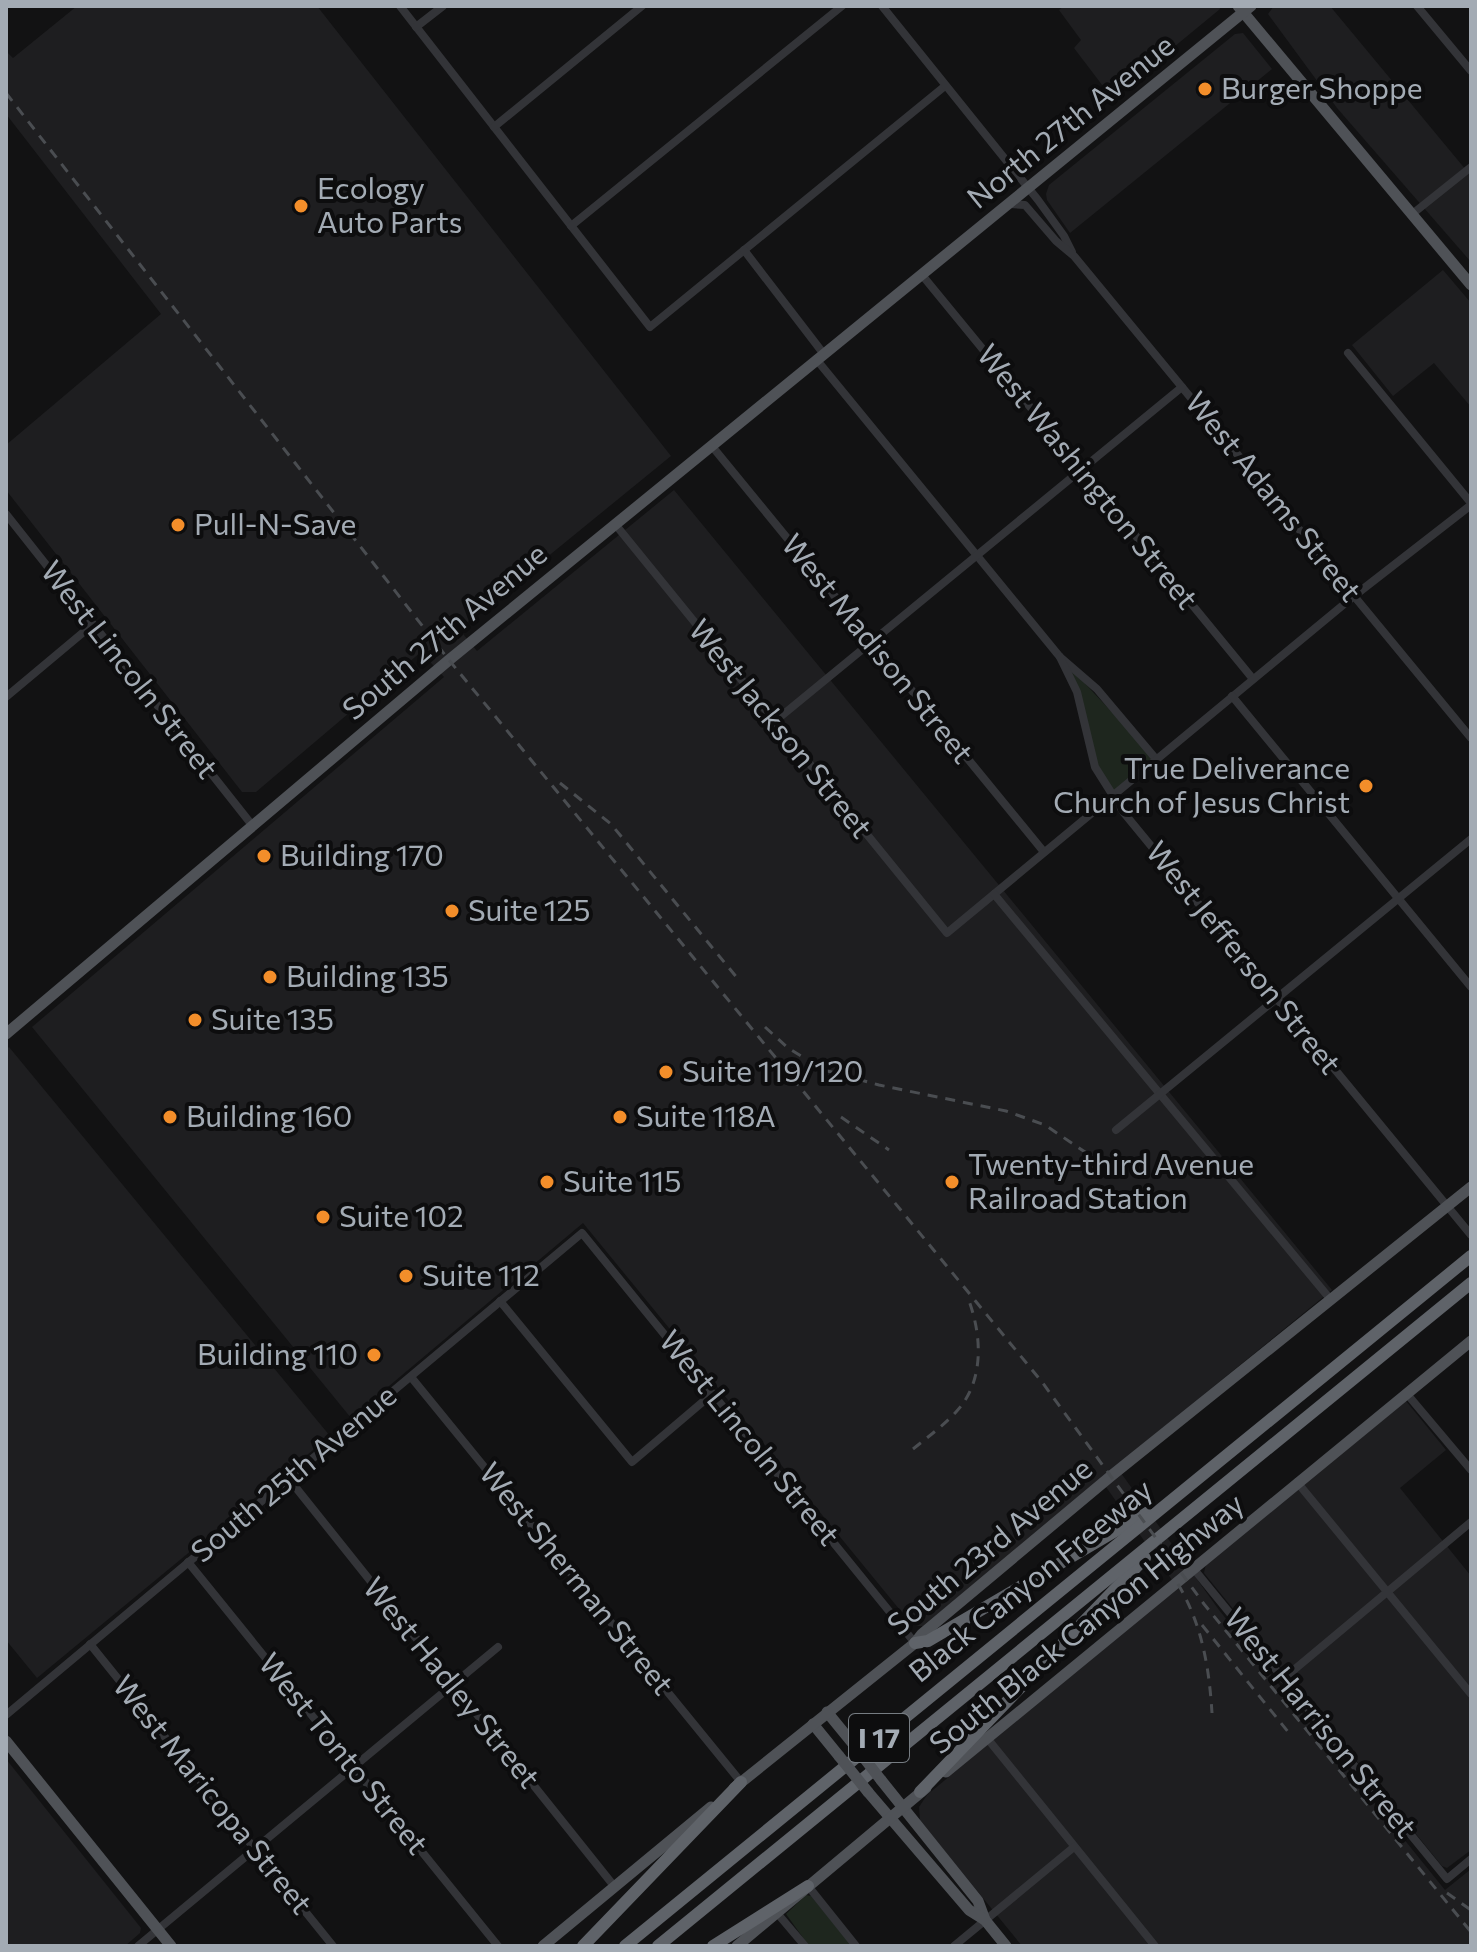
<svg xmlns="http://www.w3.org/2000/svg" width="1477" height="1952" viewBox="0 0 1477 1952" font-family="Commissioner,sans-serif">
<style>
.built{fill:#1e1e20}
.green{fill:#1e261e}
.lines{fill:none;stroke-linecap:round;stroke-linejoin:round}
.minor{stroke:#333438;stroke-width:8}
.major{stroke:#4f5257;stroke-width:11}
.highway{stroke:#5f6369;stroke-width:12}
.rail{stroke:#4a4d51;stroke-width:3;stroke-dasharray:10 8;stroke-linecap:butt}
.major-bridge{stroke:#4f5257;stroke-width:11}
.poi-dot{fill:#f38e2a;stroke:#0d0d0e;stroke-width:3}
.labels{text-anchor:middle;stroke-width:8;stroke-linejoin:round;paint-order:stroke}
.shield{fill:#0d0d0e;stroke:#767c82;stroke-width:2}
.shield-label{font-size:28px;font-weight:bold;fill:#a3abb4}
.poi-label{font-size:30px;fill:#a3abb4;stroke:#0d0d0e;text-anchor:start}
.street-label{font-size:30px;fill:#a3abb4;stroke:#0d0d0e}
</style>
<rect width="100%" height="100%" fill="#121213"/>
<!-- built -->
<g class="built">
<path d="M77,6H317L671,456L459,629L477,651L674,490L1332,1290L1116,1466L1219,1610L1445,1890L1471,1869V1946H1022L920,1821L919,1807L927,1795L1177,1587L1101,1480L923,1626H913L583,1223L351,1418L32,1027L444,677L421,652L256,792H242L6,490V445L161,314L6,114V51L13,58Z"/>
<path d="M1064,6H1219L1220,9L1112,98L1074,48L1081,40L1059,10Z"/>
<path d="M1274,6H1330L1471,176V262L1337,108L1268,14Z"/>
<path d="M1243,33L1272,69L1070,233L1047,200L1046,194L1049,185L1235,34Z"/>
<path d="M1443,270L1471,303V407L1434,363L1393,396L1352,345Z"/>
<path d="M9,1047L330,1436L37,1678L6,1640V1050Z"/>
<path d="M1406,1401L1446,1450L1400,1488L1471,1576V1850L1447,1868L1442,1866L1204,1573L1206,1564Z"/>
<path d="M6,1759L141,1928L140,1933L125,1946H10L6,1940Z"/>
</g>
<!-- green -->
<g class="green">
<path d="M1060,657L1156,759L1112,796L1102,780L1077,692Z"/>
<path d="M806,1895L811,1896L852,1946H809L786,1914Z"/>
</g>
<g class="lines">
<!-- minor -->
<g class="minor">
<path d="M400,6L650,327L945,86"/>
<path d="M882,6L1038,200L1064,236L1072,252"/>
<path d="M1417,6L1471,71"/>
<path d="M416,27L443,6"/>
<path d="M494,127L642,6"/>
<path d="M1010,204L1025,205L1056,241L1074,256L1471,738"/>
<path d="M1411,215L1471,167"/>
<path d="M571,226L842,6"/>
<path d="M744,250L823,353"/>
<path d="M922,275L1253,679"/>
<path d="M1348,353L1471,503"/>
<path d="M816,359L1060,657L1097,689L1156,759"/>
<path d="M711,445L1044,852"/>
<path d="M6,514L252,825"/>
<path d="M615,524L947,933L1354,596L1471,505"/>
<path d="M1060,657L1077,692L1095,767L1124,813L1471,1235"/>
<path d="M1232,696L1471,987"/>
<path d="M6,697L92,625"/>
<path d="M774,722L1182,387"/>
<path d="M994,894L1331,1300"/>
<path d="M1116,1130L1471,839"/>
<path d="M500,1301L632,1462L712,1394"/>
<path d="M411,1377L741,1782"/>
<path d="M1407,1394L1471,1470"/>
<path d="M289,1479L614,1886"/>
<path d="M1297,1482L1471,1694"/>
<path d="M188,1562L498,1946"/>
<path d="M1193,1568L1447,1879L1471,1859"/>
<path d="M90,1644L333,1946"/>
<path d="M1283,1679L1471,1522"/>
<path d="M6,1715L582,1233L915,1643"/>
<path d="M987,1738L1155,1946"/>
<path d="M808,1886L856,1946"/>
<path d="M777,1913L805,1946"/>
<path d="M138,1946L498,1647"/>
<path d="M954,1946L1074,1847"/>
</g>
<!-- major -->
<g class="major">
<path d="M1238,6L1471,285"/>
<path d="M6,1034L449,660L1251,6"/>
<path d="M827,1712L854,1745"/>
<path d="M813,1724L839,1756"/>
<path d="M6,1741L171,1946"/>
<path d="M946,1772L1471,1341"/>
<path d="M881,1780L978,1901L985,1920"/>
<path d="M734,1788L915,1643L922,1634L1111,1476L1471,1187"/>
<path d="M868,1792L969,1910L985,1920L1006,1946"/>
<path d="M543,1946L711,1807"/>
<path d="M737,1946L926,1788"/>
</g>
<!-- highway -->
<g class="highway">
<path d="M915,1643L928,1641L1146,1513"/>
<path d="M920,1792L1145,1558"/>
<path d="M583,1946L741,1782"/>
<path d="M625,1946L1471,1256"/>
<path d="M658,1946L1471,1283"/>
<path d="M713,1946L808,1886"/>
</g>
<!-- rail -->
<g class="rail">
<path d="M6,93L449,660L1042,1382L1204,1604L1471,1932"/>
<path d="M560,783L611,824L738,979"/>
<path d="M765,1027L788,1048L824,1070L879,1085L1006,1111L1045,1125L1088,1154"/>
<path d="M841,1117L889,1150"/>
<path d="M913,1449C928,1437 944,1425 956,1412C985,1381 982,1335 968,1298"/>
<path d="M1178,1584C1202,1625 1209,1666 1212,1713"/>
<path d="M1202,1625L1289,1733"/>
<path d="M1447,1893L1471,1910"/>
</g>
<!-- major-bridge -->
<g class="major-bridge">
<path d="M854,1745L881,1780"/>
<path d="M839,1756L868,1792"/>
</g>
</g>
<!-- markers -->
<g class="poi-dot">
<circle cx="1205" cy="89" r="8"/>
<circle cx="301" cy="206" r="8"/>
<circle cx="178" cy="525" r="8"/>
<circle cx="1366" cy="786" r="8"/>
<circle cx="264" cy="856" r="8"/>
<circle cx="452" cy="911" r="8"/>
<circle cx="270" cy="977" r="8"/>
<circle cx="195" cy="1020" r="8"/>
<circle cx="666" cy="1072" r="8"/>
<circle cx="170" cy="1117" r="8"/>
<circle cx="620" cy="1117" r="8"/>
<circle cx="547" cy="1182" r="8"/>
<circle cx="952" cy="1182" r="8"/>
<circle cx="323" cy="1217" r="8"/>
<circle cx="406" cy="1276" r="8"/>
<circle cx="374" cy="1355" r="8"/>
</g>
<g class="labels">
<!-- shield labels -->
<rect class="shield" x="849" y="1714" width="60" height="48" rx="6"/>
<g class="shield-label">
<text x="879" y="1748">I 17</text>
</g>
<!-- poi labels -->
<g class="poi-label">
<text x="1221" y="99">Burger Shoppe</text>
<text x="317" y="199">Ecology<tspan x="317" dy="34">Auto Parts</tspan></text>
<text x="194" y="535">Pull-N-Save</text>
<text x="1350" y="779" text-anchor="end">True Deliverance<tspan x="1350" dy="34">Church of Jesus Christ</tspan></text>
<text x="280" y="866">Building 170</text>
<text x="468" y="921">Suite 125</text>
<text x="286" y="987">Building 135</text>
<text x="211" y="1030">Suite 135</text>
<text x="682" y="1082">Suite 119/120</text>
<text x="186" y="1127">Building 160</text>
<text x="636" y="1127">Suite 118A</text>
<text x="968" y="1175">Twenty-third Avenue<tspan x="968" dy="34">Railroad Station</tspan></text>
<text x="563" y="1192">Suite 115</text>
<text x="339" y="1227">Suite 102</text>
<text x="422" y="1286">Suite 112</text>
<text x="358" y="1365" text-anchor="end">Building 110</text>
</g>
<!-- street labels -->
<g class="street-label">
<text transform="translate(1071 122) rotate(-39)" y="10">North 27th Avenue</text>
<text transform="translate(1087 477) rotate(51)" y="10">West Washington Street</text>
<text transform="translate(1273 497) rotate(51)" y="10">West Adams Street</text>
<text transform="translate(445 632) rotate(-40)" y="10">South 27th Avenue</text>
<text transform="translate(877 649) rotate(51)" y="10">West Madison Street</text>
<text transform="translate(129 670) rotate(52)" y="10">West Lincoln Street</text>
<text transform="translate(780 729) rotate(51)" y="10">West Jackson Street</text>
<text transform="translate(1243 958) rotate(51)" y="10">West Jefferson Street</text>
<text transform="translate(749 1438) rotate(51)" y="10">West Lincoln Street</text>
<text transform="translate(294 1474) rotate(-40)" y="10">South 25th Avenue</text>
<text transform="translate(990 1547) rotate(-40)" y="10">South 23rd Avenue</text>
<text transform="translate(576 1579) rotate(51)" y="10">West Sherman Street</text>
<text transform="translate(1031 1581) rotate(-39)" y="10">Black Canyon Freeway</text>
<text transform="translate(1087 1624) rotate(-39)" y="10">South Black Canyon Highway</text>
<text transform="translate(451 1683) rotate(51)" y="10">West Hadley Street</text>
<text transform="translate(1320 1723) rotate(51)" y="10">West Harrison Street</text>
<text transform="translate(343 1754) rotate(51)" y="10">West Tonto Street</text>
<text transform="translate(212 1795) rotate(51)" y="10">West Maricopa Street</text>
</g>
</g>
<!-- border -->
<rect width="1477" height="1952" fill="none" stroke="#a3abb4" stroke-width="16"/>
</svg>
